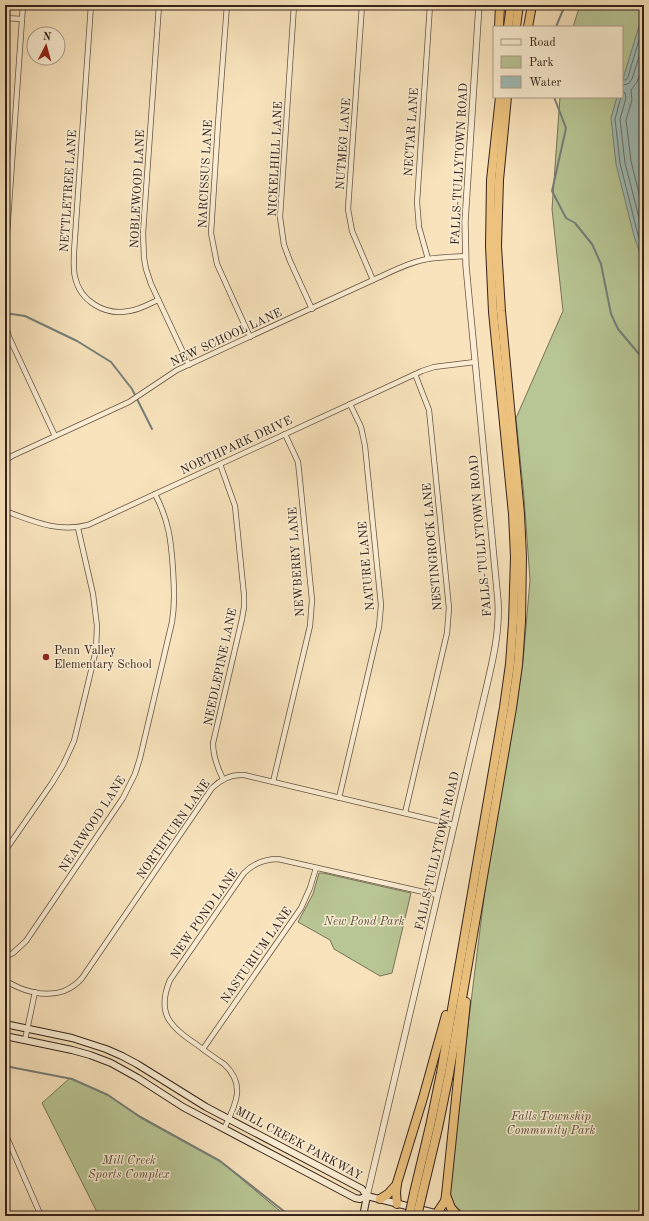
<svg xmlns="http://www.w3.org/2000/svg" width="649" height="1221" viewBox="0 0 649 1221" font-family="'Old Standard TT',serif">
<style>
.green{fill:#b8c594;stroke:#767458}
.water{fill:#9fbdb7;stroke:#757f79}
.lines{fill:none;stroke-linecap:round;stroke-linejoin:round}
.shore{stroke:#6a7069;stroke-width:1}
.stream{stroke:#757f79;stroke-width:2}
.minor-casing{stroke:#665343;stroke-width:6}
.tertiary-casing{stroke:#665343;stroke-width:7}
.secondary-casing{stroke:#35231b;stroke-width:8}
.motorway-casing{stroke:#35231b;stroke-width:10}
.minor{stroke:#faedd3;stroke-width:4.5}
.tertiary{stroke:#faedd3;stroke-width:5.5}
.secondary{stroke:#faedd3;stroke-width:6}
.motorway{stroke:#ecc27e;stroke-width:8}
.motorway-bridge-casing{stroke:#35231b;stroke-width:10;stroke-linecap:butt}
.motorway-bridge{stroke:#ecc27e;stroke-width:8}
.poi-dot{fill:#8f2418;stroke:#faedd3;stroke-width:1.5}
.labels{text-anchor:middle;stroke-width:3;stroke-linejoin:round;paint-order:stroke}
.street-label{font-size:12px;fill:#35231b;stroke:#faedd3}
.poi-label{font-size:12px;fill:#35231b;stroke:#faedd3;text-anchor:start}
.park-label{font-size:12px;font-style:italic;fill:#564c39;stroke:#faedd3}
</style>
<rect width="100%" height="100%" fill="#f8e3bc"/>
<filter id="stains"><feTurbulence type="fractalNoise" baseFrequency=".005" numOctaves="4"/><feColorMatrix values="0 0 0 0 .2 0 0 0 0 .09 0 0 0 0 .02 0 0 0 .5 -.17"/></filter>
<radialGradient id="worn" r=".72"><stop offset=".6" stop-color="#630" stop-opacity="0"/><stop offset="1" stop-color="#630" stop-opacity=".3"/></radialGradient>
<!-- green -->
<g class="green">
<path d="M580,5H644V1216H474C460,1212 453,1207 450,1193L464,1058L487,874L523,662L530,580L524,497L516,418L563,311L552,209L560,97H622V27H573Z"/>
<path d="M319,873H323L411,893L392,973L380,976L334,949L330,940L298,922L313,894Z"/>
<path d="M70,1078L108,1095L138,1115L220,1161L286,1216H99L42,1103Z"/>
</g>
<!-- water -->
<path class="water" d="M644,10V265L634,236L616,164L611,118L617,97H622V82Z"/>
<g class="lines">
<!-- shore -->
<g class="shore">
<path d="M644,61L637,82L631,90L632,100L626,120L631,161L644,214"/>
<path d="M622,80H626L628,77L644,23"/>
<path d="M622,85L628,84L632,79L644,41"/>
<path d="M622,90L625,93L626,98L620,119L625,163L644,237"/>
<path d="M621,97L615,119L620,163L638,235L644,252"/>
</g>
<!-- stream -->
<g class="stream">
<path d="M556,27L565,5"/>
<path d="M554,97L566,128L552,191L566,218L575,223L592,244L601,264L611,314L618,329L644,360"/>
<path d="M5,313L25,316L77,341L111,362L132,389L152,429"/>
<path d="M5,1066L72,1079L108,1095L140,1117L220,1161L290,1216"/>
</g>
<!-- minor casing -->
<g class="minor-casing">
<g id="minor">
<path d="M91,5L74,252C74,260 73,269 75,277C80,301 105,316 129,311C139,310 149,304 158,300"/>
<path d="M159,5L143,233L144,258L146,269L151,284L189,365"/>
<path d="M227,5L218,124L211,233L217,264L250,337"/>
<path d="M294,5L280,217L284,245L290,261L312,309"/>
<path d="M362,5L348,209L352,231L373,280"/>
<path d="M5,18L22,19"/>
<path d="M428,259L419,227L417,202L430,5"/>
<path d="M5,263L23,5"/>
<path d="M5,323L9,337L55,436"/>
<path d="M5,461L12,456L129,402L177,370L373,280C391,272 409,262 428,259C441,257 453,257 466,256"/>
<path d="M220,464L235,506L244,595V607L242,619L213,743C213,756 217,767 223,779"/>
<path d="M5,511C33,521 58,533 88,525L422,371L434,367L475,362"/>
<path d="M273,782L310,626L312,600L299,471L298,462L285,434"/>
<path d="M339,798L379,627L381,605L365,446L361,427L350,404"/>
<path d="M405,813L447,633L449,608L429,410L415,374"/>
<path d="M5,851L52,783L63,765L74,741L85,696L96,650L97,626L93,594L78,528"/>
<path d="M5,957L13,953L26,941L123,798L135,774L140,758L172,622C175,604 174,588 173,569C171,540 169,521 155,494"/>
<path d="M5,980C21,991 45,998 64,991C71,988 77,984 82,978L212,788C221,779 231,774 244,775L454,825"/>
<path d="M25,1040L35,992"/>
<path d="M203,1049L301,908L310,888L316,868"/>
<path d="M224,1129C235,1106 247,1085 224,1064C215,1058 205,1051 196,1044C170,1027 156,1013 170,980L244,873C254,863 264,859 278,859L437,895"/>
<path d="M5,1133L41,1216"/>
</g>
</g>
<!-- tertiary casing -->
<g class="tertiary-casing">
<path id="tertiary" d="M367,1196L483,702C491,667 500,636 498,601L466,266L465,222L479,5"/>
</g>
<!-- secondary casing -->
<g class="secondary-casing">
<g id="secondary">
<path d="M5,1024L72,1038L106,1049L122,1056L137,1064L206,1107L362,1189L367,1196"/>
<path d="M5,1036L72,1050L90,1055L111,1063L138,1078L183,1107L355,1198L360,1199L367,1196"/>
<path d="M367,1196L439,1214"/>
<path d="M363,1216L367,1196"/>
</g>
</g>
<!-- motorway casing -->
<g class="motorway-casing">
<g id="motorway">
<path d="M499,27L500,5"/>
<path d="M508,27L511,5"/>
<path d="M516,27L519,5"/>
<path d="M528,27L532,5"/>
<path d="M414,1193L430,1126L441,1073L504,707L510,664L513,622L515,557L513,514L493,312L490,246L491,180L500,97"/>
<path d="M422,1195L438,1128L449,1074L512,708L518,665L521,622L522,557L520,514L501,311L497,246L499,180L507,97"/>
<path d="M446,1195L451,1208L458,1216"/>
<path d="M380,1199L388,1194L397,1184"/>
<path d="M397,1204L396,1193L397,1183L423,1098L446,1015"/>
<path d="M437,1213L445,1201L446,1195L466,1002"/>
<path d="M443,1216L444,1215"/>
</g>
</g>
<!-- minor -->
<use href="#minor" class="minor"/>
<!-- tertiary -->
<use href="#tertiary" class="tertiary"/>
<!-- secondary -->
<use href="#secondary" class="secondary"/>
<!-- motorway -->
<use href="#motorway" class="motorway"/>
<!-- motorway-bridge casing -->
<g class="motorway-bridge-casing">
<g id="motorway-bridge">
<path d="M409,1216L414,1193"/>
<path d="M417,1216L422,1195"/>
</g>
</g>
<!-- motorway-bridge -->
<use href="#motorway-bridge" class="motorway-bridge"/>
</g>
<!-- markers -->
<circle class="poi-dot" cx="46" cy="657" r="4"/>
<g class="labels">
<!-- street labels -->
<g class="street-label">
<text transform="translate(411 132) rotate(-86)" y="4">NECTAR LANE</text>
<text transform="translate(343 144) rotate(-86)" y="4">NUTMEG LANE</text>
<text transform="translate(275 159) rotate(-87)" y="4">NICKELHILL LANE</text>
<text transform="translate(459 164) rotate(-87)" y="4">FALLS-TULLYTOWN ROAD</text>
<text transform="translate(205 174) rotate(-87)" y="4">NARCISSUS LANE</text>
<text transform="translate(137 189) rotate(-87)" y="4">NOBLEWOOD LANE</text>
<text transform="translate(68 191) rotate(-86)" y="4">NETTLETREE LANE</text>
<text transform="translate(226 337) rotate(-25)" y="4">NEW SCHOOL LANE</text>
<text transform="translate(236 445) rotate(-25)" y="4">NORTHPARK DRIVE</text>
<text transform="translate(480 536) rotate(-95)" y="4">FALLS-TULLYTOWN ROAD</text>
<text transform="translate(432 547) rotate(-95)" y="4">NESTINGROCK LANE</text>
<text transform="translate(296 562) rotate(-94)" y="4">NEWBERRY LANE</text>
<text transform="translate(366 566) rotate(-95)" y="4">NATURE LANE</text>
<text transform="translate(220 667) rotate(-78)" y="4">NEEDLEPINE LANE</text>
<text transform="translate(92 824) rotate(-57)" y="4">NEARWOOD LANE</text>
<text transform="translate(173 829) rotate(-55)" y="4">NORTHTURN LANE</text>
<text transform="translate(437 851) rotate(-77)" y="4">FALLS-TULLYTOWN ROAD</text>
<text transform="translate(204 914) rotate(-55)" y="4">NEW POND LANE</text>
<text transform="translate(256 955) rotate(-55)" y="4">NASTURIUM LANE</text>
<text transform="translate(299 1143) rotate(28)" y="4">MILL CREEK PARKWAY</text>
</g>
<!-- poi labels -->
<g class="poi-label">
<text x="54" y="654">Penn Valley<tspan x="54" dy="14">Elementary School</tspan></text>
</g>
<!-- park labels -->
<g class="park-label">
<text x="364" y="925">New Pond Park</text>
<text x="551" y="1120">Falls Township<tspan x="551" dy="14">Community Park</tspan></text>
<text x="129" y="1164">Mill Creek<tspan x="129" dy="14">Sports Complex</tspan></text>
</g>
</g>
<!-- margin -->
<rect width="649" height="1221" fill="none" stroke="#f8e3bc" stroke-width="20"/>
<rect x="6" y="6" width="637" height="1209" fill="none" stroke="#35231b" stroke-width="2"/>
<rect x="10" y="10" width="629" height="1201" fill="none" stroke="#35231b"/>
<!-- legend -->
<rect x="493" y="26" width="130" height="72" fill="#faedd3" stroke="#ab9c89"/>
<rect x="501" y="39" width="20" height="6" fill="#faedd3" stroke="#ab9c89"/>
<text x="529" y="46" font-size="12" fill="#35231b">Road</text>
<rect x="501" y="56" width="20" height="12" fill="#b8c594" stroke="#ab9c89"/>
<text x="529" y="66" font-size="12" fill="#35231b">Park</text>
<rect x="501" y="76" width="20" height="12" fill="#9fbdb7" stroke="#ab9c89"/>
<text x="529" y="86" font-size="12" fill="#35231b">Water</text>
<!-- north arrow -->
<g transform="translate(46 46) rotate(6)"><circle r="19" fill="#faedd3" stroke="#ab9c89"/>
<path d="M0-3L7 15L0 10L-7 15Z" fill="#8f2418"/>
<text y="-6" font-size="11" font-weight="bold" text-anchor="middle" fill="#35231b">N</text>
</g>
<rect width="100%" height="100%" filter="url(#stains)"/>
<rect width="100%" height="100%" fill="url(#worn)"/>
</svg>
